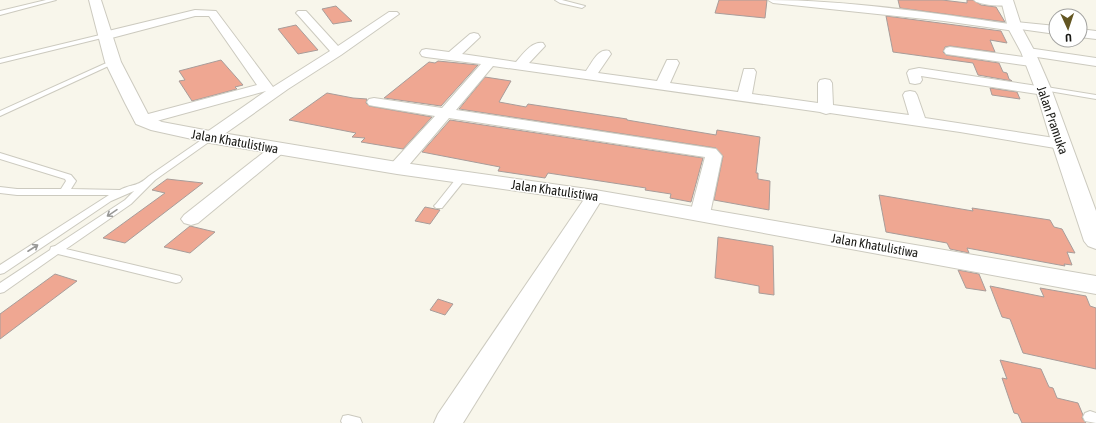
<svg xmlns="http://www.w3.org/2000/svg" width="1096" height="423" viewBox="0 0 1096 423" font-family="'Asap Condensed',sans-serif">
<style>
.building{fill:#efa792;stroke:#a89d9a}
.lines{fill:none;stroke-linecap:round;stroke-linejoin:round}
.lane-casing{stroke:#cccabf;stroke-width:2}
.street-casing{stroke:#cccabf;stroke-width:2}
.secondary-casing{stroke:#cccabf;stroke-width:2}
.lane{fill:#fff;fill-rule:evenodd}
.street{fill:#fff;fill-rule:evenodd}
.secondary{fill:#fff;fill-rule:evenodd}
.oneway{stroke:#989896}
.labels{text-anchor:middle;stroke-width:3;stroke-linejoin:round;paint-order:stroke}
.street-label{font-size:13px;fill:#191915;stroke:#fff}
</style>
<rect width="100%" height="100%" fill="#f8f6eb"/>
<!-- building -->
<g class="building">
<path d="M719,0H767L765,18L715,13Z"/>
<path d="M898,0H942L967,3V0H973L981,5L996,7L1005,22L900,8Z"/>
<path d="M336,6L352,21L333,24L322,9Z"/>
<path d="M886,16L1001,31L1007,43L990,40L995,52L950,46L945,47L943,52L946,55L999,63L1003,72L1007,73L1009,79L1012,81L978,75L973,63L893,52Z"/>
<path d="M296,25L318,50L298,54L278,29Z"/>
<path d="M221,60L243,85L235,87L237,89L192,101L179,81L185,80L179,71Z"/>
<path d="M438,61L478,65L441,106L384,98L429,62L435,63Z"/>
<path d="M485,77L511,81L499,102L526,107L528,104L627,119V120L716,135L717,130L760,137L756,173H758V179L770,181L769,210L714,200L723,156L716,148L459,109Z"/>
<path d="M990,88L1017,92L1020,99L992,95Z"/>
<path d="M327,93L353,98L367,99L366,103L369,106L432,117L403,149L361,142L365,138L352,137L356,133L289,120Z"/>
<path d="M450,120L703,158L691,202L670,198L671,194L645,190L646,188L548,173L545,178L498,171L500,167L422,152Z"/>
<path d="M167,179L203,183L125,243L103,238L165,193L152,190Z"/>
<path d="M879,195L973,211L972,208L1050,220L1054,227L1062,229L1075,253L1067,252L1072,265L1064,264L1065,266L967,248L969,253L950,249L947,243L886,232Z"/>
<path d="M425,207L440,210L430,224L415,221Z"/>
<path d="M190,226L215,232L190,253L164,247Z"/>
<path d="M718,237L773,246L774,295L759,293V286L715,278Z"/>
<path d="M958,270L979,274L986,291L966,288Z"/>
<path d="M55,274L77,281L0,339V314Z"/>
<path d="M990,286L1044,297L1040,288L1086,296L1090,306L1096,308V369L1023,353L1010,319L1002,317Z"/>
<path d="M438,299L453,304L445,315L430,310Z"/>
<path d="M1000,360L1041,369L1049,387L1053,388L1057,398L1078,403L1083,415L1082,418L1086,423H1022L1018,414L1014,413L1002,378L1007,379Z"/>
</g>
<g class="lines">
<!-- lane casing -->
<g class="lane-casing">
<g id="lane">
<path d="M46,0H56L0,15V11Z"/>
<path d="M555,0H562L585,6L582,8L560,3Z"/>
<path d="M104,34L106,35V37L0,63V59Z"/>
<path d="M113,60L116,62L115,63L0,116V111Z"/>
<path d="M1040,86L1096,95V99L1043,90L1039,88Z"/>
<path d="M210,134L213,135L214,137L213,139L155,180L131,204L66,249L176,275L180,276L182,279L180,282L176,283L58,254L4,292L0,293V283L50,250L51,247L55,246L125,200L134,191L111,201L4,273L0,274V265L109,195H17L0,193V187L17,189H61L66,181L65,179L0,159V153L71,175L76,181L71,189L120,190C133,183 136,188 149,176Z"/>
<path d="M462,174L467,177L442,208H436L434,206L436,204L459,175Z"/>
<path d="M1090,411L1096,413V423L1085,421L1083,417L1085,413Z"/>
<path d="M348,415L360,418L362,423H342L341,421L343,416Z"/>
</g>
</g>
<!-- street casing -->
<g class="street-casing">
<g id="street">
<path d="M768,0C847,0 931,13 1010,24L1015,22L1056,26V34L1020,29L1015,31L944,21L773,3Z"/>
<path d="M974,0H1009L1013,3C1009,8 978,5 974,0Z"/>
<path d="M195,10L216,11L273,87L330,51L298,15L296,13L298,11H306L338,46L389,12H397L399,14L341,55L288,89L216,140L210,142L204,140L202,137L204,134L266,91L142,125L137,123L134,120L137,117L257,85L209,16H195L104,40L100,39L98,36L100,33Z"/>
<path d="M1080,29L1096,31V39L1080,37Z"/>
<path d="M474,33L478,34L480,37L462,54L516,62C523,54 532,41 543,43L545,46L529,63L586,71C592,63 598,48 609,51L611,54L598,73L657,81L667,60H677L679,63L670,83L738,92L744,69H754L756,72L752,94L818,103V83L820,80L825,79L830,80L832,83L833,105L909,115L903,95L905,92L910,91L915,92L917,95L925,118L1061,139L1067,141L1069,144L1067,147L1061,149L960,132L830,113L826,114L820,112L493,66L456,110L716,149L722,156L710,214L707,218L700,220L693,218L690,214L705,157L449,118L403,172L397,173L391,172L388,168L391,164L435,116L374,106L369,105L367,102L369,99L374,98L442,108L481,64L426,57L422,56L420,53L422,50L426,49L449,52L470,34Z"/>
<path d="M950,47L1031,58L1036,59L1037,62L1036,65L1031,66L946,54L944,51L946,48Z"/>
<path d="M1028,48L1096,58V66L1024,55L1022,52L1024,49Z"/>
<path d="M919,68L1044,87L1049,88L1051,91L1049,94L1044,95L921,76L922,80L920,83L915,84L910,83L907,73L909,70Z"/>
<path d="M279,143L285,145L287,148L285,151L198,223L191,225L184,223L181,219L184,215L273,145Z"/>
<path d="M595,190L601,192L604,196L463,423H434L438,414L589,192Z"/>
</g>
</g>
<!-- secondary casing -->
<g class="secondary-casing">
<g id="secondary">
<path d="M89,0H101L121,62L149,116L162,122L210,131L397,162L595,190L1096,276V294L595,202L397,174L210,143L151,130L136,124L125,103L105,62Z"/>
<path d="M1001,0H1013L1022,28L1035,52L1052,91L1096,211V249L1088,246L1084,241L1052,144L1036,91L1021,52L1008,28Z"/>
</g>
</g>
<!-- lane -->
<use href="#lane" class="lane"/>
<!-- street -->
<use href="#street" class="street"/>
<!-- secondary -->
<use href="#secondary" class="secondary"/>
</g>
<!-- one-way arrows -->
<defs><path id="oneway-shaft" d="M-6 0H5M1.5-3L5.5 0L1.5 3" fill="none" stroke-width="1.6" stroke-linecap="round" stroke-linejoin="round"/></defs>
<g class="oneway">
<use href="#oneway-shaft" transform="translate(112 213) rotate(146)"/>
<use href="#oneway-shaft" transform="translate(33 248) rotate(-33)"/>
</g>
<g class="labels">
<!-- street labels -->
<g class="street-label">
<text transform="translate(1053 120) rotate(71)" y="5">Jalan Pramuka</text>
<text transform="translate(235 141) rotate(10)" y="5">Jalan Khatulistiwa</text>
<text transform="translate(555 190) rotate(8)" y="5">Jalan Khatulistiwa</text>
<text transform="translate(875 245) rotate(10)" y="5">Jalan Khatulistiwa</text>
</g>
</g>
<!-- north arrow -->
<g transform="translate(1068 28) rotate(177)"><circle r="19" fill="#ffffff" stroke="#a3a3a1"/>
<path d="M0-3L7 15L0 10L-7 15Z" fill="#635622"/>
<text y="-6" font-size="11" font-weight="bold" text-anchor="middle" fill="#191915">U</text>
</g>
</svg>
